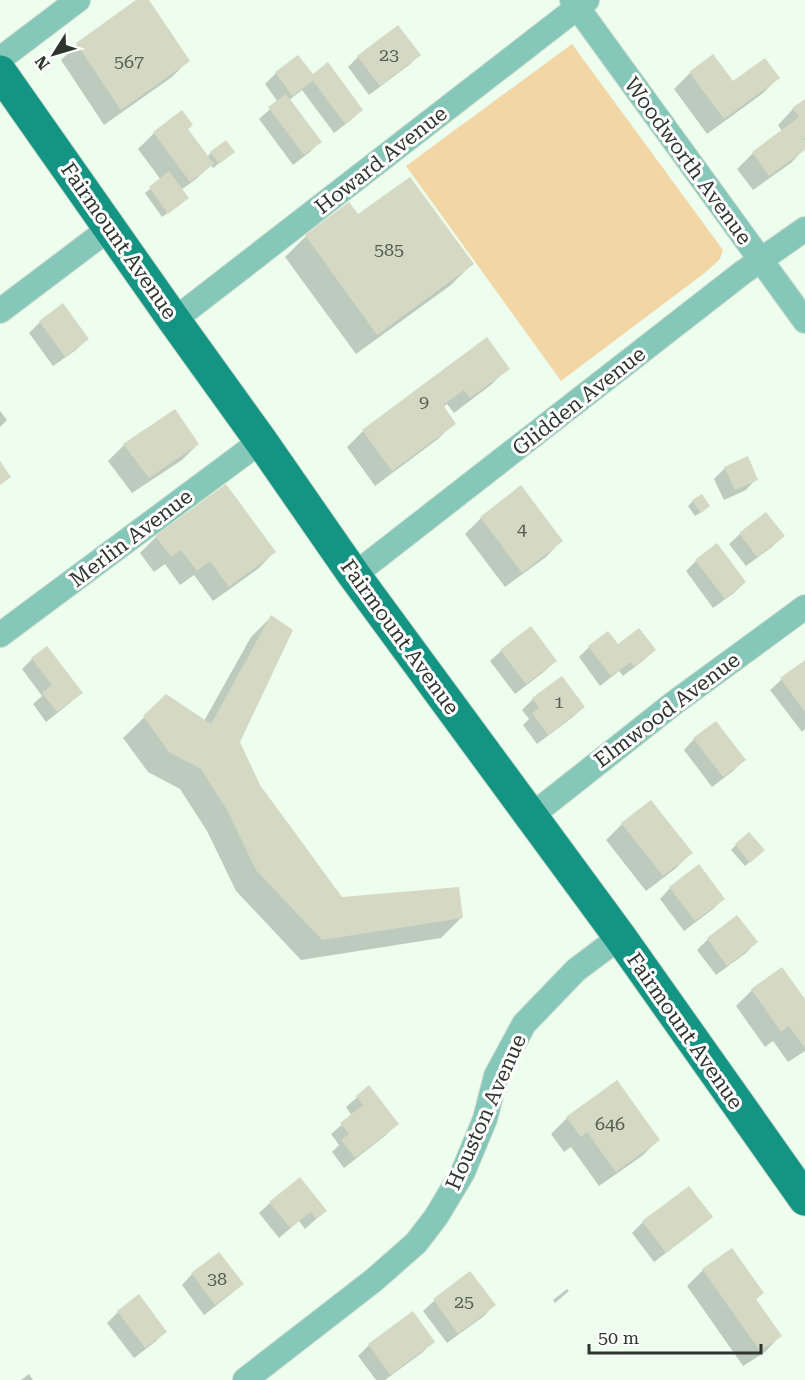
<svg xmlns="http://www.w3.org/2000/svg" width="805" height="1380" viewBox="0 0 805 1380" font-family="'Roboto Serif',serif">
<style>
.green{fill:#f3d6a6}
.shadow{fill:#0003}
.building{fill:#d5d8c3}
.lines{fill:none;stroke-linecap:round;stroke-linejoin:round}
.minor-casing{stroke:#cbdacb;stroke-width:26}
.primary-casing{stroke:#cbdacb;stroke-width:35}
.minor{stroke:#85c7b9;stroke-width:24}
.primary{stroke:#149584;stroke-width:33}
.labels{text-anchor:middle;stroke-width:6;stroke-linejoin:round;paint-order:stroke}
.number-label{font-size:18px;fill:#585d53}
.street-label{font-size:21px;fill:#2e342e;stroke:#fff}
</style>
<rect width="100%" height="100%" fill="#edfeee"/>
<!-- green -->
<path class="green" d="M572,44L723,250L720,259L706,272L561,381L406,166Z"/>
<!-- shadow -->
<g class="shadow">
<path d="M139,0H147L188,61L172,77L104,125L61,60L77,45Z"/>
<path d="M419,55L409,65L369,95L348,67L358,57Z"/>
<path d="M298,57L312,76L361,110L351,120L334,133L302,90L289,100L320,141L310,152L293,165L259,119L278,102L265,84L276,73Z"/>
<path d="M690,73L733,83L778,78L762,94L707,134L674,89Z"/>
<path d="M805,101V140L803,142L805,144V148L791,163L753,190L737,169L753,153L782,131L778,125L793,109Z"/>
<path d="M182,112L186,129L207,157L211,153L228,156L213,168L211,165L196,179L181,190L182,203L162,217L145,193L161,180L138,149L154,133Z"/>
<path d="M349,204L358,217L472,264L451,285L356,354L285,257L306,236Z"/>
<path d="M62,306L87,339L76,350L53,366L29,333L40,322Z"/>
<path d="M486,339L508,368L492,384L454,413L447,404L442,408L454,423L438,439L375,486L347,447L363,431Z"/>
<path d="M0,411L7,420L0,427Z"/>
<path d="M174,411L198,444L182,460L132,493L108,461L124,445Z"/>
<path d="M725,468L756,479L746,490L724,500L714,479Z"/>
<path d="M693,501L703,511L695,516L688,506Z"/>
<path d="M481,518L561,541L546,557L505,587L465,534Z"/>
<path d="M740,534L783,536L772,547L746,566L729,544Z"/>
<path d="M156,537L274,552L259,568L213,601L194,575L180,585L165,564L154,572L140,553Z"/>
<path d="M696,561L745,582L734,593L713,608L686,571Z"/>
<path d="M271,617L239,742L258,786L341,899L462,917L441,938L301,960L236,891L207,831L180,789L148,772L123,738L166,696L204,721L251,637Z"/>
<path d="M617,646L654,650L644,660L623,676L619,671L600,686L579,657L589,647Z"/>
<path d="M501,651L555,661L545,671L515,694L490,661Z"/>
<path d="M32,659L81,693L70,703L46,722L33,704L42,696L22,669Z"/>
<path d="M805,661V729L802,732L770,690L781,680Z"/>
<path d="M562,678L583,707L573,717L537,744L523,725L529,719L522,710L533,699Z"/>
<path d="M694,739L744,760L733,771L712,787L684,750Z"/>
<path d="M622,824L691,853L675,869L646,891L606,840Z"/>
<path d="M736,845L758,855L745,866L731,850Z"/>
<path d="M670,888L723,899L713,909L684,931L660,899Z"/>
<path d="M737,917L756,942L746,953L716,975L697,950L708,939Z"/>
<path d="M782,969L805,1002V1051L788,1062L773,1041L765,1047L736,1006L752,990Z"/>
<path d="M616,1082L658,1140L642,1156L599,1186L571,1147L564,1152L551,1134L567,1118Z"/>
<path d="M369,1087L397,1124L386,1135L344,1168L332,1152L339,1145L331,1134L352,1116L346,1107Z"/>
<path d="M689,1188L711,1217L700,1227L654,1262L632,1233L643,1222Z"/>
<path d="M270,1203L325,1211L305,1229L299,1221L279,1238L259,1213Z"/>
<path d="M703,1270L762,1293L755,1300L780,1336L765,1352L743,1366L687,1286Z"/>
<path d="M470,1273L494,1305L484,1316L447,1343L423,1311L434,1301Z"/>
<path d="M192,1274L242,1284L231,1294L204,1315L182,1285Z"/>
<path d="M567,1289L569,1291L555,1303L553,1300Z"/>
<path d="M118,1312L165,1332L155,1342L134,1358L107,1323Z"/>
<path d="M433,1341L423,1352L385,1380H376L358,1356L369,1345Z"/>
<path d="M29,1374L33,1380H21Z"/>
</g>
<!-- building -->
<g class="building">
<path d="M136,0H149L190,61L121,110L76,43Z"/>
<path d="M398,25L421,55L380,86L357,56Z"/>
<path d="M713,54L733,81L765,58L780,78L724,119L689,72Z"/>
<path d="M298,55L313,74L328,62L363,110L345,124L313,81L292,96L275,72Z"/>
<path d="M286,94L322,142L304,155L268,107Z"/>
<path d="M805,99V137L803,139L805,142V150L769,176L752,152L799,117L792,108Z"/>
<path d="M182,110L193,125L188,129L214,164L190,182L153,132Z"/>
<path d="M226,140L235,152L219,164L210,152Z"/>
<path d="M169,171L189,198L168,214L149,187Z"/>
<path d="M410,177L474,264L377,335L305,235L349,202L358,214Z"/>
<path d="M63,303L89,339L65,357L39,321Z"/>
<path d="M487,337L510,369L470,398L464,390L443,405L456,424L392,471L362,430Z"/>
<path d="M175,409L199,444L149,478L123,444Z"/>
<path d="M748,456L758,480L735,490L724,467Z"/>
<path d="M0,461L11,477L0,485Z"/>
<path d="M226,484L276,552L229,587L210,561L197,571L181,550L171,557L155,536Z"/>
<path d="M521,485L563,541L522,573L480,517Z"/>
<path d="M702,494L710,506L701,513L692,500Z"/>
<path d="M766,512L785,536L757,557L739,533Z"/>
<path d="M717,543L746,582L725,599L695,560Z"/>
<path d="M271,615L293,630L240,742L260,785L342,897L459,887L463,918L322,940L256,870L227,810L201,769L169,752L143,716L166,694L211,724Z"/>
<path d="M531,626L557,661L526,684L500,650Z"/>
<path d="M639,628L656,650L634,667L631,662L611,676L588,646L608,631L618,644Z"/>
<path d="M47,646L83,693L57,712L42,693L52,685L31,658Z"/>
<path d="M805,660V712L780,678Z"/>
<path d="M562,676L585,707L548,735L532,713L539,708L532,698Z"/>
<path d="M716,721L746,760L723,777L693,738Z"/>
<path d="M651,800L693,853L663,876L621,823Z"/>
<path d="M749,832L765,850L750,863L735,844Z"/>
<path d="M699,864L725,899L695,921L669,887Z"/>
<path d="M737,915L758,942L727,966L707,938Z"/>
<path d="M782,967L805,999V1048L789,1026L781,1032L751,989Z"/>
<path d="M617,1080L660,1140L616,1172L587,1132L581,1137L566,1117Z"/>
<path d="M369,1085L399,1124L355,1158L341,1140L349,1134L340,1123L363,1105L356,1096Z"/>
<path d="M300,1177L327,1211L316,1219L311,1212L290,1228L269,1202Z"/>
<path d="M689,1186L713,1217L666,1253L642,1221Z"/>
<path d="M732,1248L764,1293L756,1299L782,1336L760,1351L702,1269Z"/>
<path d="M219,1252L244,1284L215,1305L191,1273Z"/>
<path d="M470,1271L496,1305L458,1334L433,1299Z"/>
<path d="M139,1294L167,1332L145,1348L117,1311Z"/>
<path d="M413,1311L435,1342L390,1375L368,1344Z"/>
</g>
<g class="lines">
<!-- minor casing -->
<g class="minor-casing">
<g id="minor">
<path d="M572,0L805,321"/>
<path d="M0,59L78,0"/>
<path d="M0,311L110,228"/>
<path d="M174,320L587,0"/>
<path d="M354,575L742,273L805,229"/>
<path d="M0,635L261,441"/>
<path d="M531,816L674,703L805,607"/>
<path d="M245,1380L374,1280L416,1243L436,1217L463,1172L485,1119L496,1076L524,1024L576,970L620,937"/>
</g>
</g>
<!-- primary casing -->
<g class="primary-casing">
<path id="primary" d="M0,72L174,320L261,441L354,575L620,937L805,1199"/>
</g>
<!-- minor -->
<use href="#minor" class="minor"/>
<!-- primary -->
<use href="#primary" class="primary"/>
</g>
<g class="labels">
<!-- number labels -->
<g class="number-label">
<text x="389" y="61">23</text>
<text x="129" y="68">567</text>
<text x="389" y="256">585</text>
<text x="424" y="408">9</text>
<text x="522" y="535">4</text>
<text x="559" y="708">1</text>
<text x="610" y="1130">646</text>
<text x="217" y="1285">38</text>
<text x="464" y="1308">25</text>
</g>
<!-- street labels -->
<g class="street-label">
<text transform="translate(381 160) rotate(-38)" y="7">Howard Avenue</text>
<text transform="translate(688 161) rotate(54)" y="7">Woodworth Avenue</text>
<text transform="translate(119 241) rotate(55)" y="7">Fairmount Avenue</text>
<text transform="translate(579 401) rotate(-38)" y="7">Glidden Avenue</text>
<text transform="translate(131 538) rotate(-37)" y="7">Merlin Avenue</text>
<text transform="translate(400 637) rotate(54)" y="7">Fairmount Avenue</text>
<text transform="translate(667 710) rotate(-37)" y="7">Elmwood Avenue</text>
<text transform="translate(685 1031) rotate(55)" y="7">Fairmount Avenue</text>
<text transform="translate(486 1112) rotate(-66)" y="7">Houston Avenue</text>
</g>
</g>
<!-- north arrow -->
<g transform="translate(54 54) rotate(233)" stroke="#ffffff" stroke-width="4.5" paint-order="stroke">
<path d="M0-4.5L10 22L0 15L-10 22Z" fill="#2e342e"/>
<text y="-9" font-size="16" font-weight="bold" text-anchor="middle" fill="#2e342e">N</text>
</g>
<!-- scale -->
<path d="M589 1344v9h172v-9" fill="none" stroke="#2e342e" stroke-width="3"/>
<text x="598" y="1344" font-size="18" fill="#2e342e" stroke="#ffffff" stroke-width="4.5" paint-order="stroke">50 m</text>
</svg>
